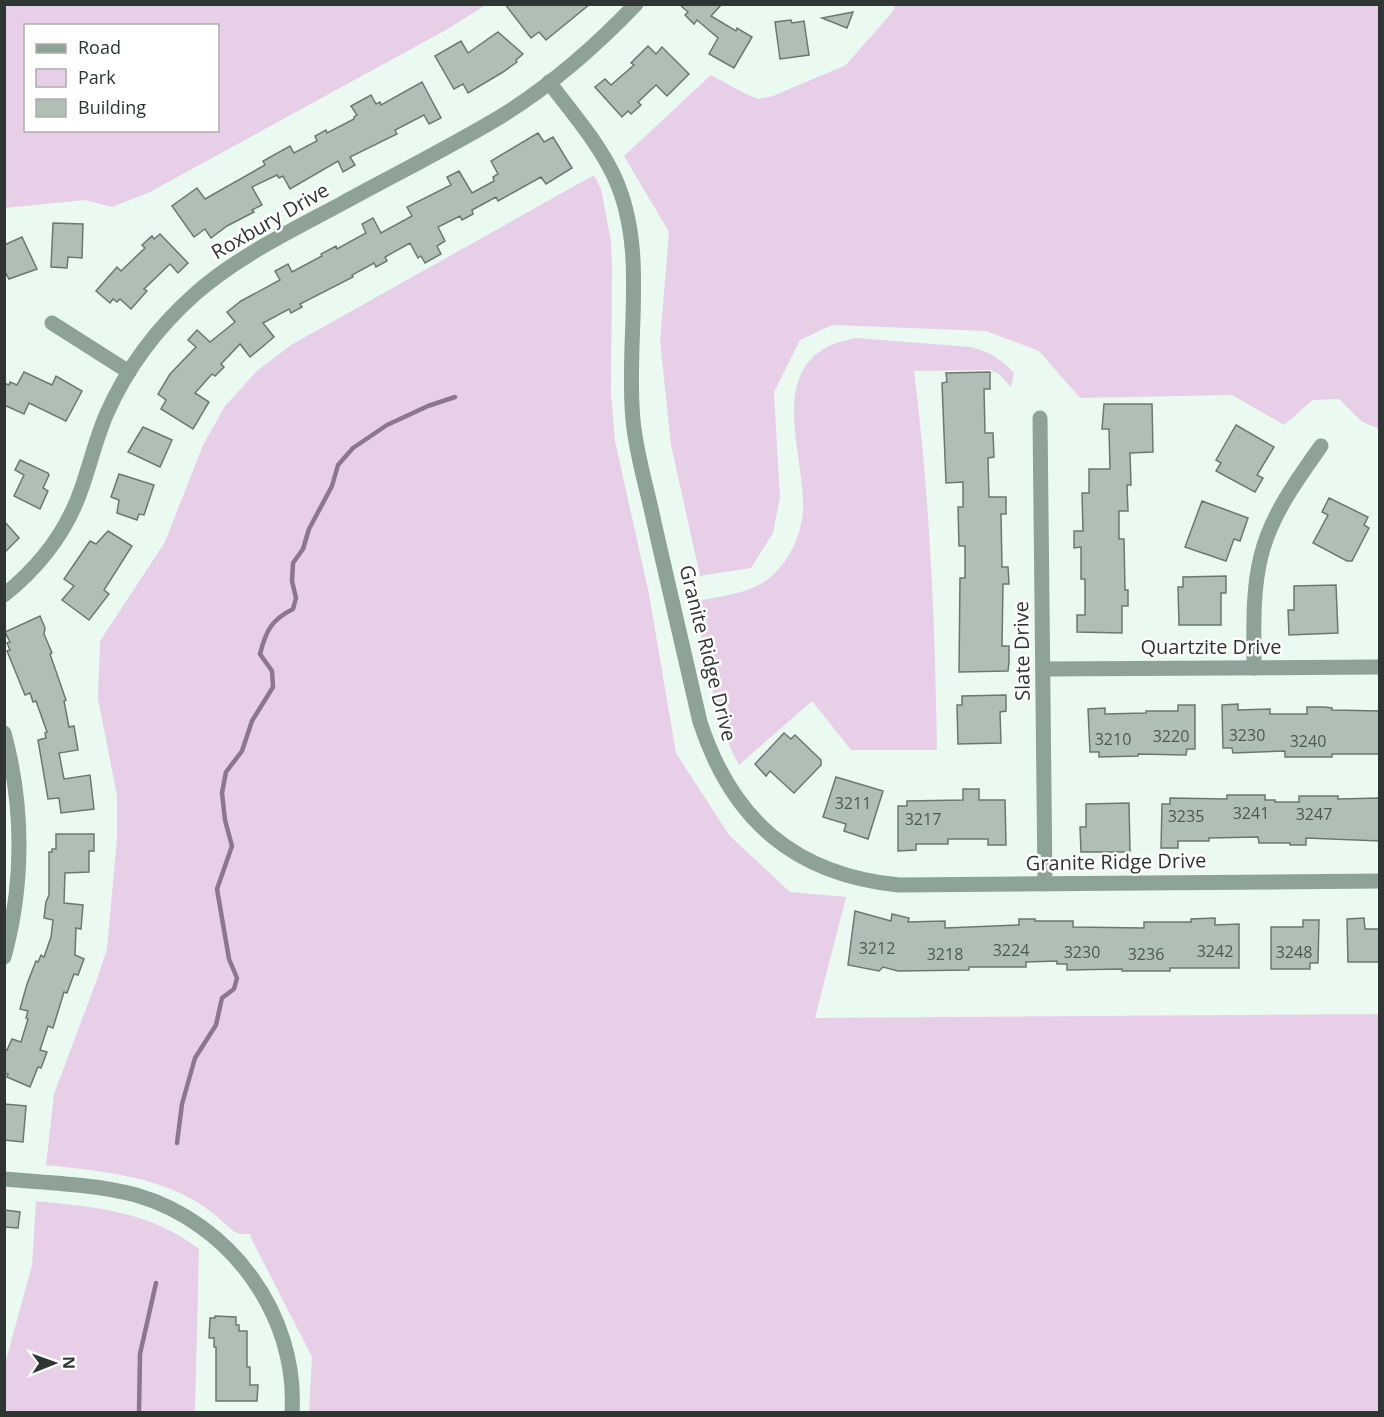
<svg xmlns="http://www.w3.org/2000/svg" width="1384" height="1417" viewBox="0 0 1384 1417" font-family="'Open Sans',sans-serif">
<style>
.green{fill:#e7d0e7;fill-rule:evenodd}
.lines{fill:none;stroke-linecap:round;stroke-linejoin:round}
.stream{stroke:#8b778e;stroke-width:4.5}
.building{fill:#b0bfb6;stroke:#6b7871;stroke-width:1.5}
.street{stroke:#8ea297;stroke-width:15}
.labels{text-anchor:middle;stroke-width:5;stroke-linejoin:round;paint-order:stroke}
.number-label{font-size:16px;fill:#4f5853}
.street-label{font-size:20px;fill:#2f3532;stroke:#fff}
</style>
<rect width="100%" height="100%" fill="#ebfaf1"/>
<!-- green -->
<g class="green">
<path d="M5,4H486V5L446,30L150,192L112,207L85,200L5,208ZM26,26H218V130H26Z"/>
<path d="M894,5H1379V429L1361,421L1339,399L1313,400L1284,425L1232,395L1080,398L1039,351L986,331L832,325L800,340L774,392L780,497L773,533L751,568L700,576L671,445L660,341L669,232L624,156L711,75L742,92L758,99L773,96L846,65L894,10Z"/>
<path d="M594,175L601,189L611,241L612,269L611,393L615,441L649,594L676,753L729,835L790,892L846,897L815,1018L1379,1014V1412H309L312,1357L250,1236L252,1234H240L233,1231C222,1221 210,1210 197,1202C152,1175 98,1171 46,1165L54,1094L96,982L107,949L117,838V796L98,699L100,641L165,542L203,445L225,406L257,371L291,345Z"/>
<path d="M856,338L971,347C990,352 1001,359 1014,373L1011,387L999,374L991,370L914,371C930,497 935,623 937,750H851L812,701L739,765C714,721 706,652 694,602C719,596 752,594 772,576C790,559 801,536 803,511C806,459 766,371 834,344C841,341 849,340 856,338Z"/>
<path d="M36,1201C96,1207 150,1211 199,1249L195,1412H5V1364L32,1265Z"/>
</g>
<g class="lines">
<!-- stream -->
<g class="stream">
<path d="M177,1143L182,1104L195,1058L216,1025L222,998L234,989L237,978L229,959L217,889L232,846L225,820L222,793L226,772L242,751L252,721L273,687L272,671L260,654C266,631 271,620 293,609L296,598L292,581L293,563L303,549L309,529L332,486L338,465L353,448L387,425L428,406L455,397"/>
<path d="M139,1412L140,1354L156,1283"/>
</g>
</g>
<!-- building -->
<g class="building">
<path d="M505,4H590L546,40L539,32L531,38Z"/>
<path d="M679,4H722L711,16L736,31L737,28L752,37L734,68L709,54L718,38L697,20L694,24L685,15L688,12Z"/>
<path d="M853,12L847,28L822,18Z"/>
<path d="M791,20L792,23L804,21L809,55L780,59L775,22Z"/>
<path d="M498,32L523,54L516,60L517,62L503,72L468,93L463,84L454,89L435,56L461,41L468,53Z"/>
<path d="M648,46L656,54L662,47L689,74L667,96L656,85L638,102L641,105L631,114L628,111L622,117L595,87L605,79L611,85L634,65L631,63Z"/>
<path d="M422,82L441,118L429,124L424,115L395,130L397,134L350,157L355,165L343,172L338,161L290,189L283,176L279,178L277,175L252,187L262,205L252,210L254,212L227,226L211,238L205,229L194,237L172,206L197,188L205,199L265,165L263,161L290,146L294,153L317,141L315,136L326,130L327,133L354,119V117L357,115L351,106L371,95L376,104L380,102L381,105Z"/>
<path d="M538,133L544,142L553,137L572,168L546,184L541,177L498,201L496,197L472,210L473,214L462,220L460,216L438,227L445,241L437,246L441,254L425,263L421,256L418,258L410,243L385,257L387,261L376,267L374,263L352,275L353,277L300,304L302,307L291,313L289,309L263,323L274,337L250,357L240,344L221,364L224,367L215,376L212,374L195,393L209,402L193,429L161,409L166,400L158,394L170,374L196,347L188,340L197,330L210,342L235,322L227,312L241,301L280,280L275,271L288,264L292,272L322,256L321,254L336,246L337,249L366,233L362,224L373,218L381,233L412,216L407,207L451,185L447,177L459,171L472,193L494,181L493,177L498,174L491,161Z"/>
<path d="M53,223L83,224L82,258L68,257L67,268L51,267Z"/>
<path d="M160,234L188,263L178,273L170,264L144,289L147,291L131,309L120,299L117,302L113,299L110,303L96,291L117,267L121,271L145,248L142,245L152,236L154,239Z"/>
<path d="M22,237L37,269L9,279L4,270V245Z"/>
<path d="M24,372L52,385L56,376L82,391L66,421L29,403L24,414L4,405V383L9,385L10,382L17,385Z"/>
<path d="M990,372V389H984L985,433H993L994,457L988,458L989,497H1006V514H1001L1002,567H1008L1009,584H1003L1002,646H1009V662L1008,671L959,672L960,578H965V546H959L958,507H963V482L946,483L942,383L947,382L946,373Z"/>
<path d="M1104,404H1152L1153,452L1130,453L1131,485H1127L1128,511H1119V539H1124L1125,590H1128V606H1122V633L1077,632V615H1085V579H1081V547L1074,548V531H1083L1082,493H1089V469H1110L1109,429H1102Z"/>
<path d="M1236,425L1274,447L1257,475L1263,478L1255,492L1216,471L1221,463L1216,460Z"/>
<path d="M143,427L172,440L160,467L128,452Z"/>
<path d="M20,460L48,473L49,475L43,488L48,491L40,509L14,496L24,475L15,470Z"/>
<path d="M119,474L154,485L144,515L139,514L137,520L117,513L119,500L111,497Z"/>
<path d="M1329,498L1368,517L1364,525L1369,528L1352,561H1347L1313,543L1328,515L1322,512Z"/>
<path d="M1202,501L1248,518L1240,541L1234,539L1226,561L1185,547Z"/>
<path d="M4,521L19,538L4,553Z"/>
<path d="M108,531L132,546L104,590L109,594L89,620L62,600L74,586L64,579L90,541L96,544Z"/>
<path d="M1226,576V593H1221V625H1179L1178,587H1183V577Z"/>
<path d="M1336,585L1338,633L1289,635L1288,610H1294V586Z"/>
<path d="M40,616L45,628L44,634L52,653L50,654L66,700L64,701L69,727L74,726L78,750L59,753L64,779L90,775L94,809L61,813L59,798L48,799L38,740L46,738L45,733L47,732L36,701L33,702L30,693L25,695L7,651L10,650L7,643L10,642L5,632Z"/>
<path d="M1006,695V711L1000,712L1001,743L958,744L957,705H962V696Z"/>
<path d="M1238,704V710L1270,709V714H1307V707H1324L1332,708V710L1380,711V754H1332V757H1285V751L1233,753L1232,748H1223L1222,705Z"/>
<path d="M1178,705H1195V749H1187L1186,755L1138,754V756L1099,757V752H1090L1088,709L1105,708V714L1146,713V711H1178Z"/>
<path d="M784,733L791,739L795,735L821,760V765L794,793L770,771L766,776L755,764Z"/>
<path d="M836,777L883,791L868,839L844,831L846,824L823,817Z"/>
<path d="M963,789H979V800H1005L1006,845H988V839H948V844H916V850L898,851V806H907V801L963,800Z"/>
<path d="M1227,795H1265V800H1275V802H1299V796H1338V799L1380,798V841L1306,838V845H1290V843H1259L1258,837L1209,838V841H1178V848H1161L1162,804H1170V798L1227,799Z"/>
<path d="M1129,803L1130,852H1081L1080,827H1086V804Z"/>
<path d="M56,834H94V851H89V872L65,873L64,903L83,905L81,929L76,928L75,955L84,959L78,975L74,974L67,993L64,992L53,1028L48,1026L40,1050L47,1052L41,1068L38,1067L30,1087L7,1077L8,1074L4,1073V1049L7,1050L12,1039L21,1042L28,1019L26,1018L28,1011L20,1009L27,984L36,961L38,962L41,955L44,957L51,937L53,920L44,918L46,902L49,895V852H52V849H56Z"/>
<path d="M855,911L891,921L892,914L909,918L908,922L945,921V928L1019,925V919H1035V921H1073V927L1144,928V922H1191V919L1215,918V925L1239,924V968H1170V971H1122V969L1067,970V964H1057V961L1026,962V967H969V970L898,971L883,967L879,971L848,965Z"/>
<path d="M1364,918L1365,929H1380V962H1348L1347,919Z"/>
<path d="M1303,920H1319L1318,963H1310V969H1271V927H1303Z"/>
<path d="M4,1104L26,1106L23,1142L4,1140Z"/>
<path d="M4,1210L20,1212L18,1228L4,1227Z"/>
<path d="M215,1316L236,1317V1325H239V1331H247V1367H250V1385H258L257,1401H216V1347H214V1338H209L210,1318H215Z"/>
</g>
<g class="lines">
<!-- street -->
<g class="street">
<path d="M549,82C572,113 598,142 614,176C649,251 625,340 633,420C636,454 647,488 654,522C669,589 685,656 700,722C732,820 795,875 899,885L1380,881"/>
<path d="M52,323L129,372"/>
<path d="M1040,418L1045,884"/>
<path d="M4,595C39,567 66,533 81,490C90,465 96,438 107,413C127,368 158,327 195,294C238,256 291,231 341,204C394,175 448,148 500,117C550,86 595,47 636,4"/>
<path d="M1254,668C1254,631 1252,592 1261,556C1271,515 1297,480 1321,446"/>
<path d="M1043,669L1380,667"/>
<path d="M4,733C24,806 24,884 4,957"/>
<path d="M4,1179C48,1183 94,1184 136,1195C230,1222 298,1315 292,1412"/>
</g>
</g>
<g class="labels">
<!-- number labels -->
<g class="number-label">
<text x="1247" y="741">3230</text>
<text x="1171" y="742">3220</text>
<text x="1113" y="745">3210</text>
<text x="1308" y="747">3240</text>
<text x="853" y="809">3211</text>
<text x="1251" y="819">3241</text>
<text x="1314" y="820">3247</text>
<text x="1186" y="822">3235</text>
<text x="923" y="825">3217</text>
<text x="877" y="954">3212</text>
<text x="1011" y="956">3224</text>
<text x="1215" y="957">3242</text>
<text x="1082" y="958">3230</text>
<text x="1294" y="958">3248</text>
<text x="945" y="960">3218</text>
<text x="1146" y="960">3236</text>
</g>
<!-- street labels -->
<g class="street-label">
<text transform="translate(270 221) rotate(-30)" y="7">Roxbury Drive</text>
<text x="1211" y="654">Quartzite Drive</text>
<text transform="translate(1022 651) rotate(-91)" y="7">Slate Drive</text>
<text transform="translate(708 653) rotate(76)" y="7">Granite Ridge Drive</text>
<text transform="translate(1116 862) rotate(-1)" y="7">Granite Ridge Drive</text>
</g>
</g>
<!-- border -->
<rect width="1384" height="1417" fill="none" stroke="#2f3532" stroke-width="12"/>
<!-- legend -->
<rect x="24" y="24" width="195" height="108" fill="#ffffff" stroke="#acaead" stroke-width="1.5"/>
<rect x="36" y="44" width="30" height="9" fill="#8ea297" stroke="#acaead" stroke-width="1.5"/>
<text x="78" y="54" font-size="18" fill="#2f3532">Road</text>
<rect x="36" y="69" width="30" height="18" fill="#e7d0e7" stroke="#acaead" stroke-width="1.5"/>
<text x="78" y="84" font-size="18" fill="#2f3532">Park</text>
<rect x="36" y="99" width="30" height="18" fill="#b0bfb6" stroke="#acaead" stroke-width="1.5"/>
<text x="78" y="114" font-size="18" fill="#2f3532">Building</text>
<!-- north arrow -->
<g transform="translate(54 1363) rotate(89)" stroke="#ffffff" stroke-width="4.5" paint-order="stroke">
<path d="M0-4.5L10 22L0 15L-10 22Z" fill="#2f3532"/>
<text y="-9" font-size="16" font-weight="bold" text-anchor="middle" fill="#2f3532">N</text>
</g>
</svg>
